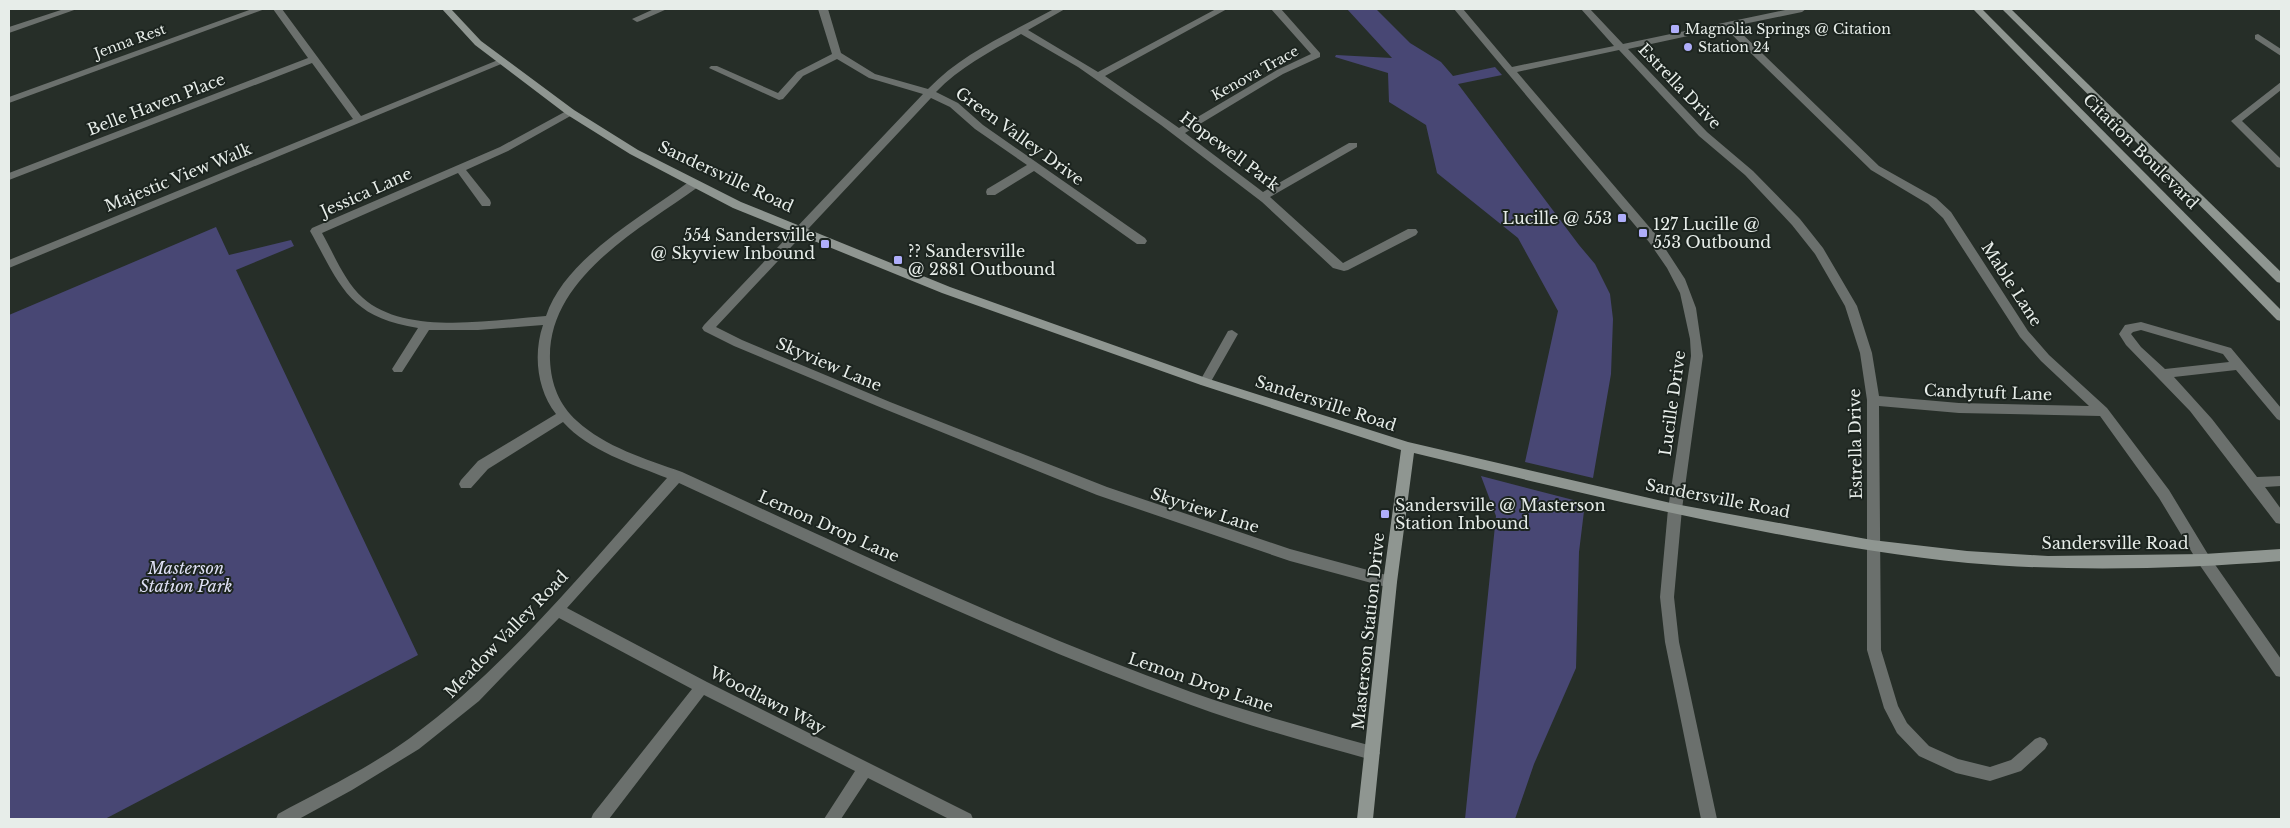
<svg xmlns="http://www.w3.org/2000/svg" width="2290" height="828" viewBox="0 0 2290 828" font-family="'Libre Baskerville',serif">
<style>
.green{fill:#484774}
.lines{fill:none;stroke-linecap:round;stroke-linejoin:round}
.street{fill:#6b706d;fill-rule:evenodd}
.secondary{fill:#8f9691;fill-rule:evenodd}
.poi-dot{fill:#afaefa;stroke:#1c241f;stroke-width:2}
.labels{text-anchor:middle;stroke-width:4;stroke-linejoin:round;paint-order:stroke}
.far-poi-label{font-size:14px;fill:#e7ede9;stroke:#1c241f;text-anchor:start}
.far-street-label{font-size:14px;fill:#e7ede9;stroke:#1c241f}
.street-label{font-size:16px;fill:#e7ede9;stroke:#1c241f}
.poi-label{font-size:16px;fill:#e7ede9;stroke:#1c241f;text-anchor:start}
.park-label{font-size:16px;font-style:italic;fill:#e0e1f6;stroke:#1c241f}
</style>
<rect width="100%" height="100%" fill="#262e28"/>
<!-- green -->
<g class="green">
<path d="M1347,9H1376L1410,43L1441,62L1453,76L1495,67L1502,75L1458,84L1579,245L1595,264L1610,294L1613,319L1611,374L1593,478L1525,462L1558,311L1518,238L1437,173L1426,125L1389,102L1388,73L1335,57L1336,55L1392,58Z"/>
<path d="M216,227L229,255L291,240L294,246L236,270L418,655L105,819H9V315Z"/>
<path d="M1481,476L1585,503L1579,552L1576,668L1534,764L1515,819H1465L1496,516Z"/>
</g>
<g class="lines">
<!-- street -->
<g class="street">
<path d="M64,9H77L9,33V27Z"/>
<path d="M252,9H265L9,103V97Z"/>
<path d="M273,9H282L361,116L498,60L501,59L506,62L9,268V260L353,119L312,63L9,180V173L308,58Z"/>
<path d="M654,9H667L640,21L637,22L632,19Z"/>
<path d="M818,9H828L841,53L875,74L928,89C962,53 1010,33 1054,9H1065L1028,30L1098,72L1216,9H1227L1105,76L1179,128L1277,70L1311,54L1271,9H1281L1320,53V57L1283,74L1185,133L1263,192L1349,143H1357V147L1270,197L1343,263L1408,229H1416L1418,232L1416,235L1348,270L1344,271L1333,268L1262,202L1161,125L1078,67L1021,34C991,51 960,67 936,92L958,103L983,125L1145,238L1147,241L1145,244H1137L1034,171L995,195H987L986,192L987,189L1027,165L975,129L950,107L931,98L716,327L742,340L890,402L1107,487L1290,549L1390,576L1395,578L1397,582L1395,586L1390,588L1290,561L1097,495L882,408L734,346L704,331L702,328L704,325L923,94L869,78L837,59L803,76L783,99L779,100L709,68L711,66H717L778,93L797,72L832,54Z"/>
<path d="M1454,9H1463L1512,67L1614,46L1581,9H1590L1623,44L1790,9H1806L1802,12L1734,26L1879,166L1936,198L1951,212L2028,331L2049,355L2107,408L2169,490L2209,556L2281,659V677L2276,676L2199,564L2159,498L2100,416L1959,413L1879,406L1881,650L1898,706L1907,723L1929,746L1958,759L1990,767L2011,760L2035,739L2040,737L2045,739L2048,744L2045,749L2021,771L1990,781L1956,773L1919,756L1897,733L1884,708L1867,650V400L1860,353L1845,306L1815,254L1792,225L1745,175L1699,136L1619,50L1517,72L1657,236L1685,279L1696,308L1703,356L1682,509L1674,597L1679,642L1717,819H1701L1665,642L1660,597L1668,509L1691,356L1690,339L1680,293L1667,268L1649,242ZM1725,28L1871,170L1928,204L1943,218L2020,337L2041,361L2089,406L1959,403L1879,396L1872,353L1857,306L1823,248L1800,219L1753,171L1707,132L1628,49Z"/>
<path d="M2258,34L2281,49V56L2255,39V35Z"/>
<path d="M2281,82V90L2242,121L2281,159V168L2277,167L2231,121Z"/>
<path d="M570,109L574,110V114L508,151L466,170L490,200L491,203L490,206H482L458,173L322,233C334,254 344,281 363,298C405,336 493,320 546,316C565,258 643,216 690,181H698L699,184L698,187C640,229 547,278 550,360C551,384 559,405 577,421C605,447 646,459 682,472C850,549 1017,629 1191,692C1251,713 1311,729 1372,746L1377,748L1380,753L1377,758L1372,760C1311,743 1251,727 1191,705C1016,642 848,561 679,483L567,608L707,682L971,814L973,819H949L868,778L841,819H824L855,771L704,695L609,819H591L593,814L692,689L559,618L479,701L419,749L352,790L299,819H276L278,814C322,790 369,768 410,738C506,668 587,567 667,478C632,464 589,451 563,422L488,469L471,488H461L459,484L461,480L478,461L556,414C537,390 533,354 543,325L478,330H429L402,372H394L392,369L418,328C349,317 341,287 310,231L312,228L500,147Z"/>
<path d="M2141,322L2231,348L2281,408V421L2277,419L2236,370L2174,377L2212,419L2257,477L2281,476V486L2265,487L2281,509V524L2276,523L2190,411L2126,345L2119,334L2125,325ZM2141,330L2223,354L2229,362L2165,369L2141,347L2131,334L2133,332Z"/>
<path d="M1232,330L1238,334L1209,385H1201L1199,382L1201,379L1228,331Z"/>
</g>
<!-- secondary -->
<g class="secondary">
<path d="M442,9H451L481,41L574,110L638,150L741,202L950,287L1209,379L1408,442L1675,504L1872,540L1967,551L2048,556L2204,554L2281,549V561C2178,569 2072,572 1968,563C1903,557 1840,546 1776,534C1654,511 1534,482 1414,453L1397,582L1373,819H1357L1383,582L1401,450L1201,385L942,293L733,208L630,154L566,114L475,45Z"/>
<path d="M1973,9H1982L2281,310V321L2277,320Z"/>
<path d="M2002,9H2011L2281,272V283L2277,282Z"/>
</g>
</g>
<!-- markers -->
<g class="poi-dot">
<rect x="1670" y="24" width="10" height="10" rx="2.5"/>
<circle cx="1688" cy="47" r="5"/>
<rect x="1617" y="213" width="10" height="10" rx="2.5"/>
<rect x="1638" y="228" width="10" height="10" rx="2.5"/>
<rect x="820" y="239" width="10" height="10" rx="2.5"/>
<rect x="893" y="255" width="10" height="10" rx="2.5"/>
<rect x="1380" y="509" width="10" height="10" rx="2.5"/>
</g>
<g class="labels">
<!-- far-poi labels -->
<g class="far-poi-label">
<text x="1685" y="34">Magnolia Springs @ Citation</text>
<text x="1698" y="52">Station 24</text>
</g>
<!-- far-street labels -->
<g class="far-street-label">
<text transform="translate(130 41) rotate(-20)" y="5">Jenna Rest</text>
<text transform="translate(1255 73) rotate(-29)" y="5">Kenova Trace</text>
</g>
<!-- street labels -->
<g class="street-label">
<text transform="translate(1680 86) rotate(46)" y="6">Estrella Drive</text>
<text transform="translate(156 104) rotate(-21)" y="6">Belle Haven Place</text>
<text transform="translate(1020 136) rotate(36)" y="6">Green Valley Drive</text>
<text transform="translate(1230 151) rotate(37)" y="6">Hopewell Park</text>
<text transform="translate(2141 151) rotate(45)" y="6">Citation Boulevard</text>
<text transform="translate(726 176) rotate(25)" y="6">Sandersville Road</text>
<text transform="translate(178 177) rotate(-22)" y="6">Majestic View Walk</text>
<text transform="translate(366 192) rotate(-24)" y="6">Jessica Lane</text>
<text transform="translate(2012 284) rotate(57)" y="6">Mable Lane</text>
<text transform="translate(829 364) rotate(23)" y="6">Skyview Lane</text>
<text transform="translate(1988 392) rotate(2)" y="6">Candytuft Lane</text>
<text transform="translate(1326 403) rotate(18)" y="6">Sandersville Road</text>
<text transform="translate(1672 403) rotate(-82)" y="6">Lucille Drive</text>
<text transform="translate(1855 444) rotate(-91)" y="6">Estrella Drive</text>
<text transform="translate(1718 498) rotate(11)" y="6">Sandersville Road</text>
<text transform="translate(1205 510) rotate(18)" y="6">Skyview Lane</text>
<text transform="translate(829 526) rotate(24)" y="6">Lemon Drop Lane</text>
<text x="2115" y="549">Sandersville Road</text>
<text transform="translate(1368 631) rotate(-84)" y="6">Masterson Station Drive</text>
<text transform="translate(506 634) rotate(-46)" y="6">Meadow Valley Road</text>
<text transform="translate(1201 682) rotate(19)" y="6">Lemon Drop Lane</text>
<text transform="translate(768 700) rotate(27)" y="6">Woodlawn Way</text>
</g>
<!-- poi labels -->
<g class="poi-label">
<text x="1612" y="224" text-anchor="end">Lucille @ 553</text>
<text x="1653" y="230">127 Lucille @<tspan x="1653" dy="18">553 Outbound</tspan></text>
<text x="815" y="241" text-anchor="end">554 Sandersville<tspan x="815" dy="18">@ Skyview Inbound</tspan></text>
<text x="908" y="257">?? Sandersville<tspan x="908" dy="18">@ 2881 Outbound</tspan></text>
<text x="1395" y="511">Sandersville @ Masterson<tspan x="1395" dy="18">Station Inbound</tspan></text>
</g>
<!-- park labels -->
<g class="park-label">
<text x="186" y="574">Masterson<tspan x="186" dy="18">Station Park</tspan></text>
</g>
</g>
<!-- border -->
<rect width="2290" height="828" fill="none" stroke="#e7ede9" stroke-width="20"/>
</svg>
